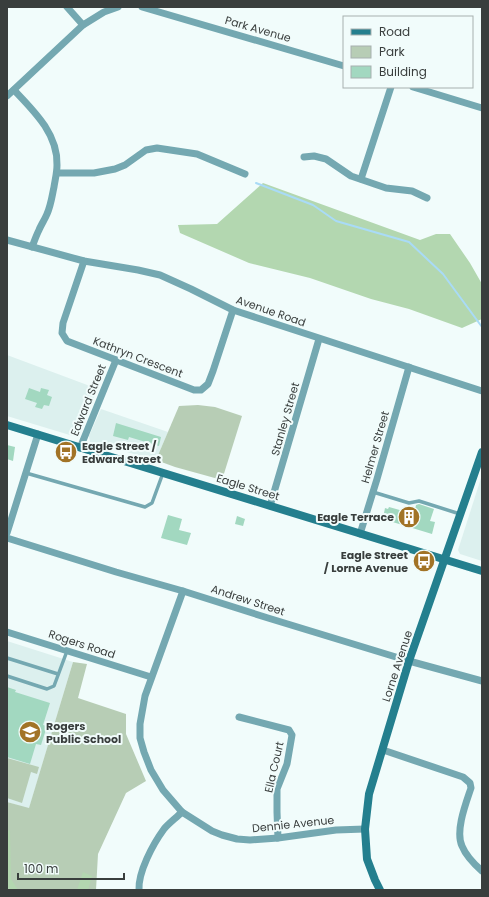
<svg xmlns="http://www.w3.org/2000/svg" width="489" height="897" viewBox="0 0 489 897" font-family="Poppins,sans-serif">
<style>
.built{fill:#dcf0ee}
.green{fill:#b7cdb5}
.forest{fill:#b3d7b0}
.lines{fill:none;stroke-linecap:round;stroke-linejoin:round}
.stream{stroke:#a9dbf7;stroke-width:2}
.building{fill:#a2d8c0}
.service{stroke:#74a8b1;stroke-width:3.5}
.minor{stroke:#74a8b1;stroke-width:7}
.secondary{stroke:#247f8e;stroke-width:8}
.labels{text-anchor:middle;stroke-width:4;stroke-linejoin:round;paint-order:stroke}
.street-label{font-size:11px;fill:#393e3d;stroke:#f1fcfb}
.poi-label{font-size:11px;font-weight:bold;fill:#393e3d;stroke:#f1fcfb;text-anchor:start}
</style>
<rect width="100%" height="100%" fill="#f1fcfb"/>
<!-- built -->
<g class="built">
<path d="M7,355L98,389L77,432L73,436L7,416Z"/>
<path d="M101,409L168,432L156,460L90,442L89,436Z"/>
<path d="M482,475V561L460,554L458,550Z"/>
<path d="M7,641L73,662L29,809L7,802Z"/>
</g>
<!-- green -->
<g class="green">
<path d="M198,405L215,407L242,416L222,480L175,467L156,460L179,406Z"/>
<path d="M73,662L87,664L78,698L126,714V734L146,781L126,793L98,854L96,890H7V802L29,808Z"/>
<path d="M7,758L39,767L37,774L31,772L22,803L7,798Z"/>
</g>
<!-- forest -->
<g class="forest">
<path d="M263,183L420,240L436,234H450L470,263L482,284V319L462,328L409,309L371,299L310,278L249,263L180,233L178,225L217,224Z"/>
<path d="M10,830L11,879L18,890H7V831Z"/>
<path d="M83,872L92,876L88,890H77Z"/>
</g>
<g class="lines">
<!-- stream -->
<path class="stream" d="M256,183L313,205L336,221L409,242L443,274L482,327"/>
</g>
<!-- building -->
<g class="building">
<path d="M29,388L40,392L41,388L49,390L47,395L52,397L49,406L44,405L42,409L35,407L37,403L25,399Z"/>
<path d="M116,423L161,437L159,446L129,437L128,440L113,436Z"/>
<path d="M7,445L15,447L13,461L7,459Z"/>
<path d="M419,504L434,509L430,521L435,522L432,534L386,520L388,514L384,513L385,508L388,509L389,507L414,514L416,505Z"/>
<path d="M168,515L182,519L179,530L191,533L187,545L161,538Z"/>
<path d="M237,516L245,519L243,526L235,524Z"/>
<path d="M7,687L16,690L15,692L50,703L43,725L47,726L41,745L36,744L30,764L7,757Z"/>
</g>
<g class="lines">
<!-- service -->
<g class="service">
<path d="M26,473L145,507L152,503L163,473"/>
<path d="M373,492L409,503L419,501L460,514"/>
<path d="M7,658L58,674"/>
<path d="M7,676L47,689L54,686L67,651"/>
</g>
<!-- minor -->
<g class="minor">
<path d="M67,7L83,25"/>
<path d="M142,7L344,66"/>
<path d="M413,87L482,108"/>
<path d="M14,90C34,111 58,134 57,165C57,173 55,180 54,187C52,196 51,205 47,214C45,219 41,225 39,230C36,236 34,242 32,247"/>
<path d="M7,96L83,25L104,12L118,7"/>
<path d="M304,157L314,156L326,159L351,176L386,188L412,191L427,198"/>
<path d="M57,173H94L115,169L125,165L146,150L157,148L197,154L245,174"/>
<path d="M361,179L391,87"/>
<path d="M7,240L84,261L138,270L160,275L191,289L233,310L482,391"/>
<path d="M84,261L63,323L62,333L67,341L194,390H201L208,384L213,371L233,310"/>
<path d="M80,448L116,360"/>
<path d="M270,506L319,339"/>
<path d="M7,533L38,434"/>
<path d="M360,534L377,479L409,367"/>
<path d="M7,538L116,572L183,591L268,618L409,661L482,681"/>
<path d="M183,591L145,696L140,724V738L144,752L151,770L163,790L182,812L212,831L222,835L237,839L250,840L278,838L336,830L365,829"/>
<path d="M7,632L151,677"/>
<path d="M239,717L289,730L292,735L287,764L277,789V812L278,838"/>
<path d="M383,750L463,777L470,783L471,788C466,803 455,831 462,846C466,856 474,864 482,871"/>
<path d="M139,890C138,872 153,844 164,829C169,823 176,818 182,812"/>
</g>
<!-- secondary -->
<g class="secondary">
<path d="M7,425L482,571"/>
<path d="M380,890L375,880L367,859L365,829L369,794L409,661L482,452"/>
</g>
</g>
<!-- icons -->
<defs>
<g id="bus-disc" transform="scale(1.15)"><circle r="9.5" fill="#a27326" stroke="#f1fcfb"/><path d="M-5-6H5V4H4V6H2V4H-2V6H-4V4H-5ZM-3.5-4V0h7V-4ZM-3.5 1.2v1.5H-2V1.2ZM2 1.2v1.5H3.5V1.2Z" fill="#fff"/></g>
<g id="building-disc" transform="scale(1.15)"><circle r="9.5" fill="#a27326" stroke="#f1fcfb"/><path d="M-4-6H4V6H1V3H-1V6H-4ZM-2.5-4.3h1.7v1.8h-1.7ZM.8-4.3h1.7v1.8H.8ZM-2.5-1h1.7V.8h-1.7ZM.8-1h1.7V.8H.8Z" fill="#fff"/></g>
<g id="school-disc" transform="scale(1.15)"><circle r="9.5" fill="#a27326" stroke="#f1fcfb"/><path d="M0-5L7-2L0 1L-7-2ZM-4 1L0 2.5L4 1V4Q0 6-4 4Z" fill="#fff"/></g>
</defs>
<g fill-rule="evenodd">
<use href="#bus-disc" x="66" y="452"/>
<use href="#building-disc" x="409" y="517"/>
<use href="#bus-disc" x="424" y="561"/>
<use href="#school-disc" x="30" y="732"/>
</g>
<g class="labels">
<!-- street labels -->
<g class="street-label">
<text transform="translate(258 29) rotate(16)" y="4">Park Avenue</text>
<text transform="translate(271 311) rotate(19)" y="4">Avenue Road</text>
<text transform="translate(138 357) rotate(21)" y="4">Kathryn Crescent</text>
<text transform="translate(88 400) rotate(-68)" y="4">Edward Street</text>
<text transform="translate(285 419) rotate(-74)" y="4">Stanley Street</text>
<text transform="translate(375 447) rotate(-74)" y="4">Helmer Street</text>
<text transform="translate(248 487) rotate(17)" y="4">Eagle Street</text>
<text transform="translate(248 600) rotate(18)" y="4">Andrew Street</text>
<text transform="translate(82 644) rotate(18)" y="4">Rogers Road</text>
<text transform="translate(397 666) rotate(-72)" y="4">Lorne Avenue</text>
<text transform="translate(274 767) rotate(-77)" y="4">Ella Court</text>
<text transform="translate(293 824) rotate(-6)" y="4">Dennie Avenue</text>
</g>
<!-- poi labels -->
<g class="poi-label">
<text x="82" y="450">Eagle Street /<tspan x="82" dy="13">Edward Street</tspan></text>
<text x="394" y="521" text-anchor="end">Eagle Terrace</text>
<text x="408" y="559" text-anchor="end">Eagle Street<tspan x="408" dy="13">/ Lorne Avenue</tspan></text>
<text x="46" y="730">Rogers<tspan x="46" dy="13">Public School</tspan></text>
</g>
</g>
<!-- border -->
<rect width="489" height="897" fill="none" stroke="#393e3d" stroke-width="16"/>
<!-- legend -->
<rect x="343" y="16" width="130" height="72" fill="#f1fcfb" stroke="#a7b0af"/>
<rect x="351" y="29" width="20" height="6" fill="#247f8e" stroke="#a7b0af"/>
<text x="379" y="36" font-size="12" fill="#393e3d">Road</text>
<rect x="351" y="46" width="20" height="12" fill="#b7cdb5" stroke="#a7b0af"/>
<text x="379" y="56" font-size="12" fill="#393e3d">Park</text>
<rect x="351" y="66" width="20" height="12" fill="#a2d8c0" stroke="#a7b0af"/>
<text x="379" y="76" font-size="12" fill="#393e3d">Building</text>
<!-- scale -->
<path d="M18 873v6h106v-6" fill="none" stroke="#393e3d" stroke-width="2"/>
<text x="24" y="873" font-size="12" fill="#393e3d" stroke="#f1fcfb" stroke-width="3" paint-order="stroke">100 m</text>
</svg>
